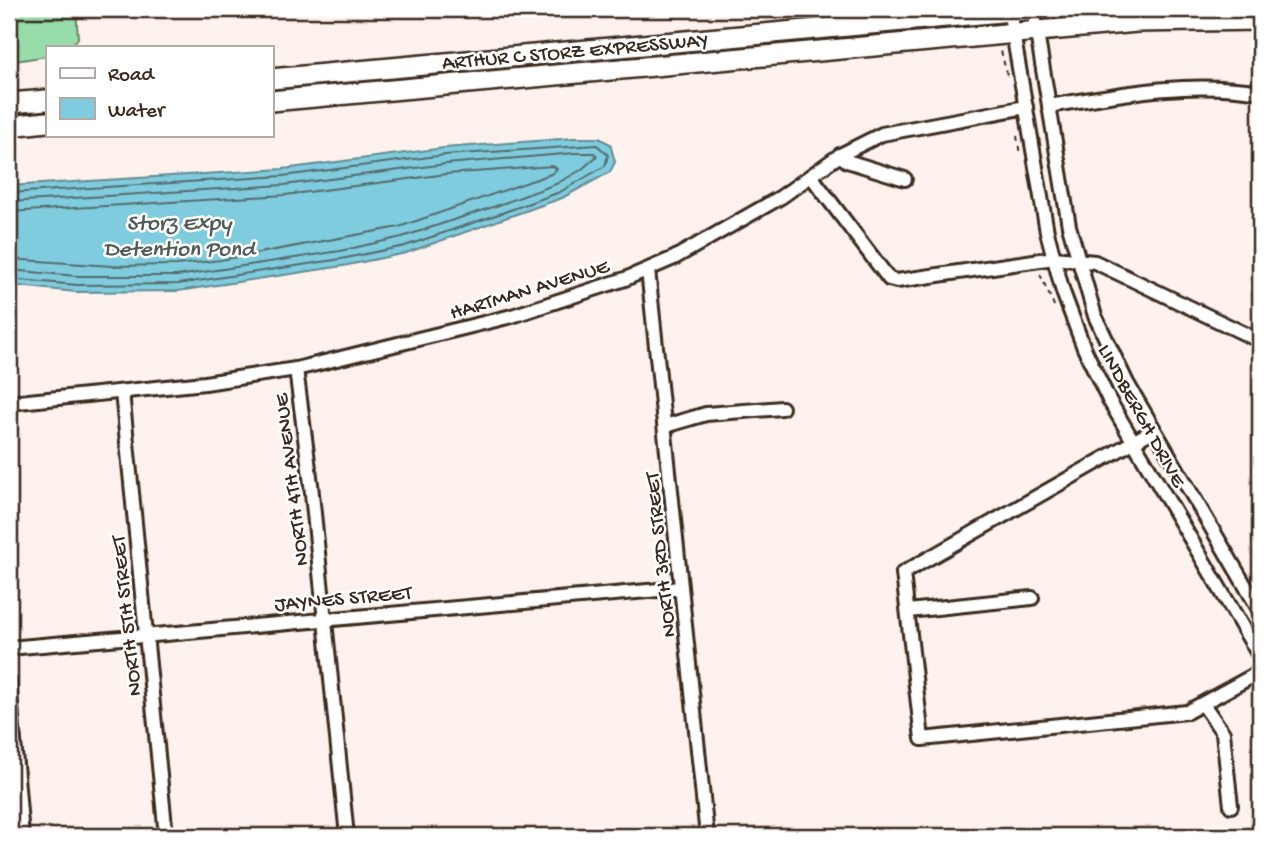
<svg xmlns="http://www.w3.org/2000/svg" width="1269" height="845" viewBox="0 0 1269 845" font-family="'Gochi Hand',sans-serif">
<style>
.green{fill:#97ddaa;stroke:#698464;stroke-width:2}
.water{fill:#7fccde;stroke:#648b91;stroke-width:2}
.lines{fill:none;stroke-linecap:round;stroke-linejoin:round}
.shore{stroke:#566b6b;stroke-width:2}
.minor-casing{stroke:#3b2a1e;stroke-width:18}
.highway-casing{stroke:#3b2a1e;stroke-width:24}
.path{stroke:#3b2a1e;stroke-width:2;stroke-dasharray:5 5;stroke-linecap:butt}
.minor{stroke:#fff;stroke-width:12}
.highway{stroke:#fff;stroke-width:19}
.labels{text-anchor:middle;stroke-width:5;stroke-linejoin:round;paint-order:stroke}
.street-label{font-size:21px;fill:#3b2a1e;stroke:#fff}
.water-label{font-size:23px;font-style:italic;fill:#4f5b58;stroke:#fff}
</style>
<rect width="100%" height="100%" fill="#fdf2ee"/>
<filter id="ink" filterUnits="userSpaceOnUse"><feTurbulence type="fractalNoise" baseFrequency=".0143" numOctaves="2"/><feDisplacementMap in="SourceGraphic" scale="14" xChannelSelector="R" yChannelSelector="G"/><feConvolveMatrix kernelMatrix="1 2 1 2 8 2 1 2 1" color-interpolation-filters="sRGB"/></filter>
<g filter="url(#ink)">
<!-- green -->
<path class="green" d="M9,9H76L78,38L71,47H47V56L9,62Z"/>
<!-- water -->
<path class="water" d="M574,138H599L610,144L615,162L610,172L562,198L406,253L343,266L178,291L76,292L9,285V186L283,169L444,148Z"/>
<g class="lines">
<!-- shore -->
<g class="shore">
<path d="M9,193L283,176L445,155L597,145L608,155L605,166L560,192L499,214L405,246L341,259L178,284L77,285L9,279"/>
<path d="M9,202L284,185L446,164L575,153H594L597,156L581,170L556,184L496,206L402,237L340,251L177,276H77L9,270"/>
<path d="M9,212L285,195L447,174L553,166L557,169L551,174L399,227L221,260L176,265L111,266L9,259"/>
</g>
<!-- minor casing -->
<g class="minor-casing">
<g id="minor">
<path d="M1009,9L1047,232L1063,292L1084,348L1109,400L1260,657"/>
<path d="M1033,9L1069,226L1095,316L1127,383L1260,611"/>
<path d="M1049,106C1120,94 1188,80 1260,92"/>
<path d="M840,155L847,161L905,179"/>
<path d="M811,176L889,279L897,281L1054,258L1095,262L1260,341"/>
<path d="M648,270L707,836"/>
<path d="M296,369L311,484L347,836"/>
<path d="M122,392L166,836"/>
<path d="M9,403L205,383L296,369L512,316L625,279L674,258L781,197L840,155L882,134L1026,107"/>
<path d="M665,426L706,414L782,408"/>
<path d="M1154,430L903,573L922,739L1187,712L1260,672"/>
<path d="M908,611L1032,598"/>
<path d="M9,648L681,588"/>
<path d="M9,681L22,836"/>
<path d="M1203,704L1223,733L1231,806"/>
</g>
</g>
<!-- highway casing -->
<g class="highway-casing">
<g id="highway">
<path d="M271,79L1035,9"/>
<path d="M271,101L1137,22L1260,20"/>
<path d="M9,103L47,100"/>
<path d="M9,126L47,122"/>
</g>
</g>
<!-- path -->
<g class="path">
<path d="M1001,51L1008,79"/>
<path d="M1017,136L1020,155"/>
<path d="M1040,274L1056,310"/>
</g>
<!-- minor -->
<use href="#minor" class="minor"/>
<!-- highway -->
<use href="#highway" class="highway"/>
</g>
</g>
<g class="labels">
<!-- street labels -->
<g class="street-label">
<text transform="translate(575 50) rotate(-5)" y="7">ARTHUR C STORZ EXPRESSWAY</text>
<text transform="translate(529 288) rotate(-17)" y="7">HARTMAN AVENUE</text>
<text transform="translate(1143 415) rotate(61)" y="7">LINDBERGH DRIVE</text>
<text transform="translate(290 480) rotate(-97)" y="7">NORTH 4TH AVENUE</text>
<text transform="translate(659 555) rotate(-96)" y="7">NORTH 3RD STREET</text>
<text transform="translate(343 597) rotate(-5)" y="7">JAYNES STREET</text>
<text transform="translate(125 616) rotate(-96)" y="7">NORTH 5TH STREET</text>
</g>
<!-- water labels -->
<g class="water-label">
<text x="179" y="229">Storz Expy<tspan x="179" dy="26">Detention Pond</tspan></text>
</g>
</g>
<!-- margin -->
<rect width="1269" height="845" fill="none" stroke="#fff" stroke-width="35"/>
<rect x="18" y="18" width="1234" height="810" fill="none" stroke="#3b2a1e" stroke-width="2.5" filter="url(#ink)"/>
<!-- legend -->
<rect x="46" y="46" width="228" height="91" fill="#ffffff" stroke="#b1aaa5" stroke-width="2"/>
<rect x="60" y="68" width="35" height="10" fill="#ffffff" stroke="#b1aaa5" stroke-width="2"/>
<text x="108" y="80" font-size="21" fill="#3b2a1e">Road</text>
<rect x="60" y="98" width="35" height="21" fill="#7fccde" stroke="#b1aaa5" stroke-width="2"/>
<text x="108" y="116" font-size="21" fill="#3b2a1e">Water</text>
</svg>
